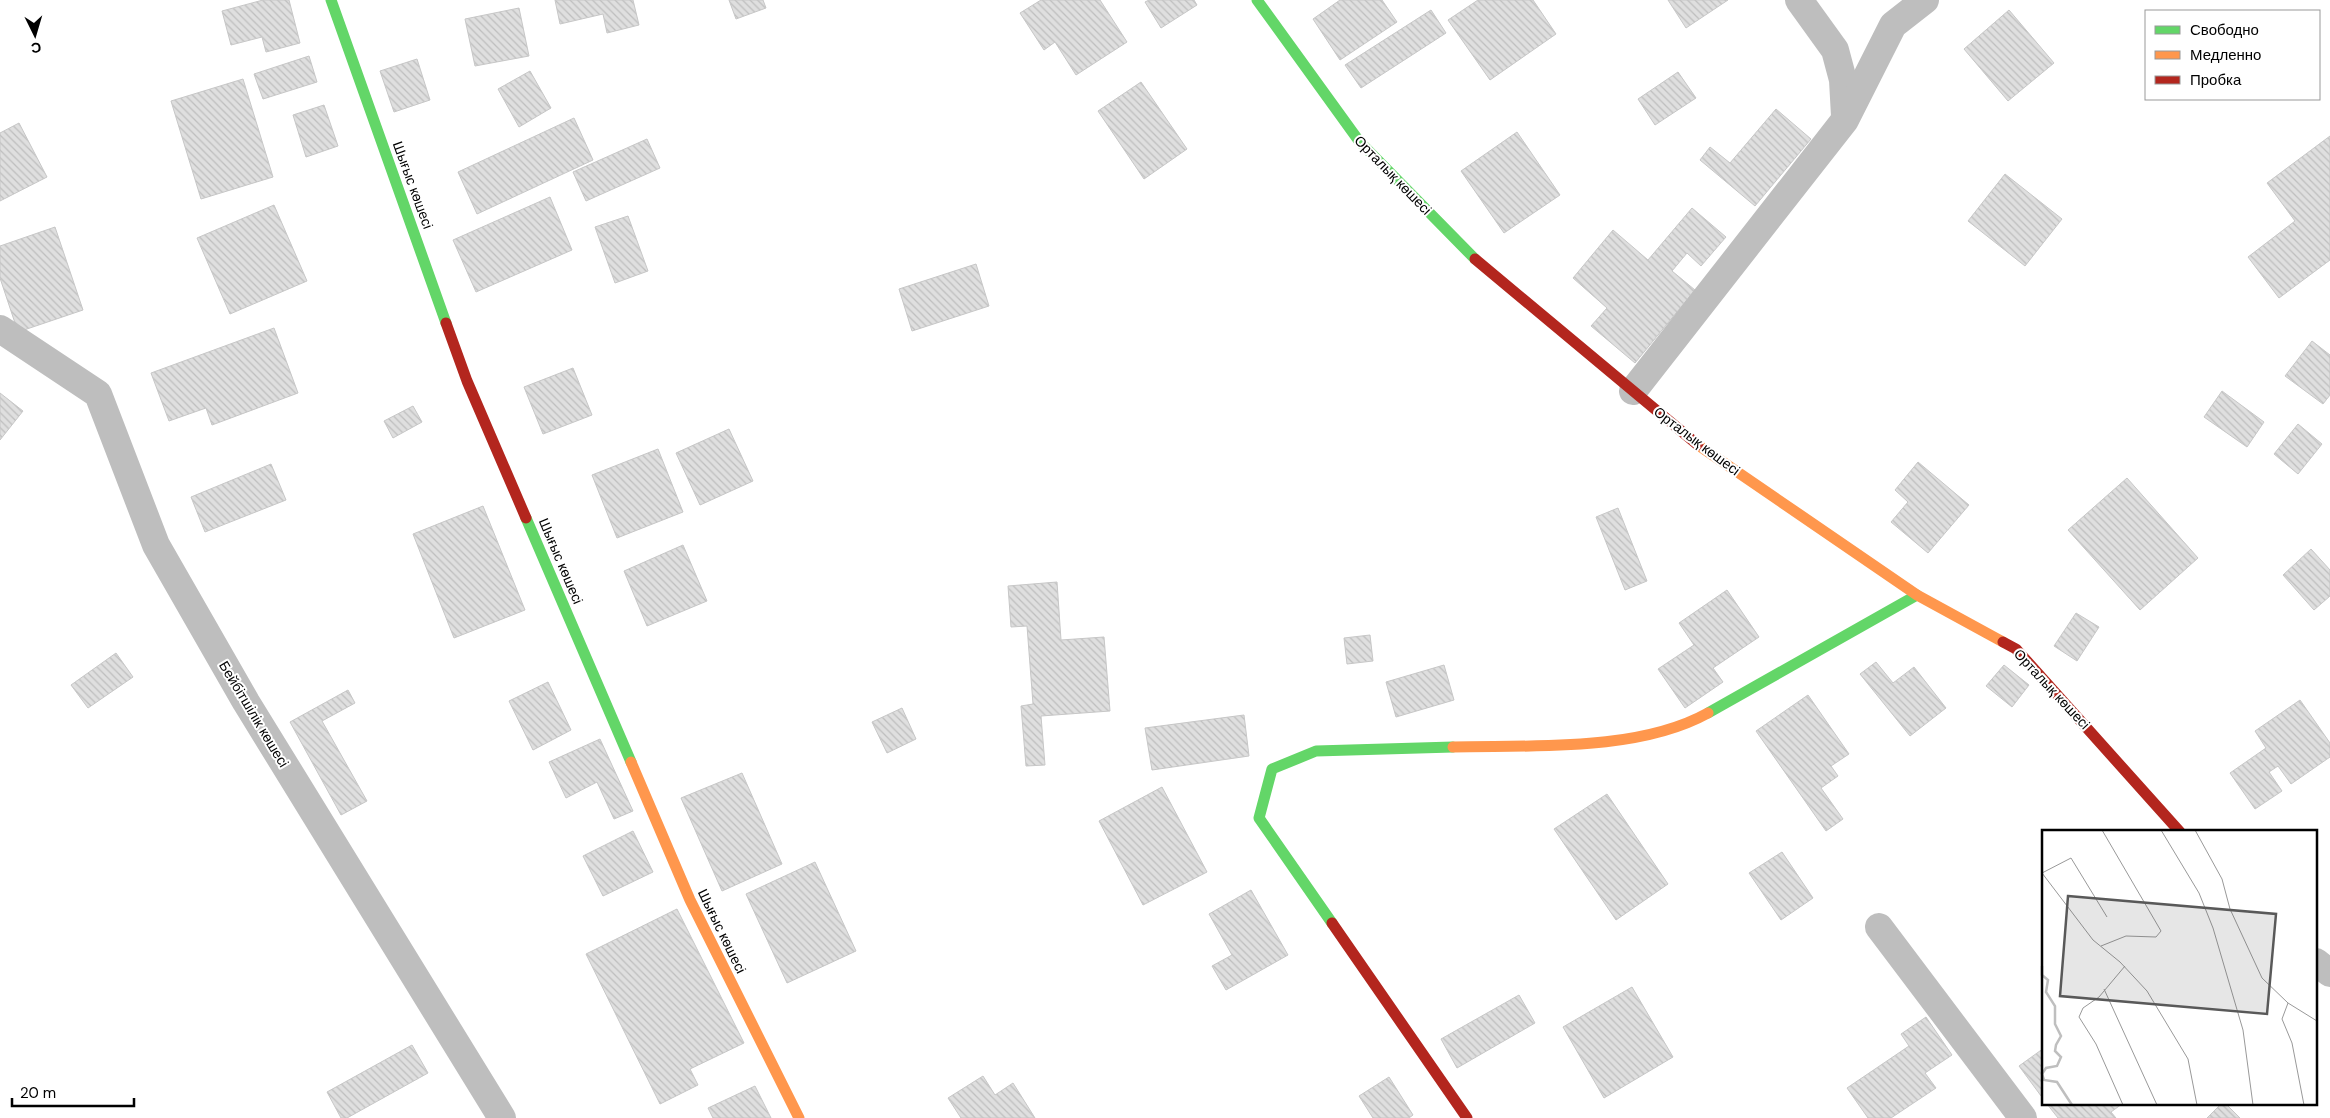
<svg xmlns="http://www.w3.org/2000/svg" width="2330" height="1118" viewBox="0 0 2330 1118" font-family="'DM Sans',sans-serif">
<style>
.building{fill:url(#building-back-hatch);stroke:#c7c7c7}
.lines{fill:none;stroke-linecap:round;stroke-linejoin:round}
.street{stroke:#bebebe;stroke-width:28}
.fast{stroke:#63d668;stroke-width:11}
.slow{stroke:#ff974d;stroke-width:11}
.jam{stroke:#b3261e;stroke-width:11}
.labels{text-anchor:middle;stroke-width:4;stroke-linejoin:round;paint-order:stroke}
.street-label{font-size:14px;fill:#000;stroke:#fff}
.inset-river{fill:none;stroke:#bfbfbf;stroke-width:2.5}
.inset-road{fill:none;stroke:#999;stroke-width:1}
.view{fill:#595959;fill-opacity:0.15;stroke:#595959;stroke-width:2.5}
.inset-edge{fill:none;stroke:#000;stroke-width:2.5}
</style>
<defs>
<pattern id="building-back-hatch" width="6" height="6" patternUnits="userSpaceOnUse" patternTransform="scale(1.25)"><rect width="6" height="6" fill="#dfdfdf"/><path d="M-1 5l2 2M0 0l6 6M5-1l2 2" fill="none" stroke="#bebebe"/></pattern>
</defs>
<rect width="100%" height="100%" fill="#fff"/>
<!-- building -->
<g class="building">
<path d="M263,0H289L300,43L266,52L262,37L231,45L222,11Z"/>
<path d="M555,0H633L639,25L607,33L603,14L560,24Z"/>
<path d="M729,0H763L766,8L736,19Z"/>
<path d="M1041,0H1100L1127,42L1076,75L1055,42L1044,50L1020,13Z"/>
<path d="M1149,0H1194L1197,5L1161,28L1145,2Z"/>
<path d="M1340,0H1382L1397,22L1340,60L1313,19Z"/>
<path d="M1478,0H1533L1556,34L1490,80L1448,20Z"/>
<path d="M1668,0H1728L1686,28Z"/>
<path d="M519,8L529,56L475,66L465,19Z"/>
<path d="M1431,10L1446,33L1361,88L1345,65Z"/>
<path d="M2009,10L2054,63L2008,101L1964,49Z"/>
<path d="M309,56L317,82L263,99L254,74Z"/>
<path d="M417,59L430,100L394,112L380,71Z"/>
<path d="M530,71L551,108L519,127L498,89Z"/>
<path d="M1678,72L1696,98L1655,125L1638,99Z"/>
<path d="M243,79L273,177L201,199L171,101Z"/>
<path d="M1141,82L1187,149L1144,179L1098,111Z"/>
<path d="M324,105L338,146L306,157L293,115Z"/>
<path d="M1776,109L1811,139L1755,206L1700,160L1710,147L1730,163Z"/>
<path d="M574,118L593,160L477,214L458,172Z"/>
<path d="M19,123L47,177L0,201V133Z"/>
<path d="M1517,132L1560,195L1504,233L1461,171Z"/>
<path d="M2330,136V260L2279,298L2248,257L2295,221L2267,183Z"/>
<path d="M647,139L660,168L586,201L573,172Z"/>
<path d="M2005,174L2062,219L2025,266L1968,221Z"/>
<path d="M550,197L572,250L476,292L453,240Z"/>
<path d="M274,205L307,281L230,314L197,238Z"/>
<path d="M1692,208L1726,237L1701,266L1687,253L1672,271L1695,290L1635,363L1591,326L1607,308L1573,278L1613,230L1648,260Z"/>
<path d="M628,216L648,271L615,283L595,227Z"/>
<path d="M55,227L83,310L18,332L0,278V246Z"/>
<path d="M976,264L989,306L912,331L899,289Z"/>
<path d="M274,328L298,393L212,425L206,408L169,421L151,373Z"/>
<path d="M2312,341L2330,355V395L2323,404L2285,376Z"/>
<path d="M573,368L592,415L543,434L524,387Z"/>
<path d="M2222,391L2264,422L2247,447L2204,417Z"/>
<path d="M0,393L23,411L0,440Z"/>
<path d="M413,406L422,422L393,438L384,421Z"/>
<path d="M2298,424L2322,444L2298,474L2274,454Z"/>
<path d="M729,429L753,481L700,505L676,453Z"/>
<path d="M658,449L683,512L617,538L592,475Z"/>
<path d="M1918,462L1969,505L1928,553L1891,522L1908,502L1895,490Z"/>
<path d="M271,464L286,500L205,532L191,497Z"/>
<path d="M2127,478L2198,558L2140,610L2068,530Z"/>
<path d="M483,506L525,610L454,638L413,534Z"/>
<path d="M1618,508L1647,581L1625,590L1596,517Z"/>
<path d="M683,545L707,601L647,626L624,571Z"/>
<path d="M2311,549L2330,570V596L2314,610L2283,575Z"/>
<path d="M1057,582L1061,640L1104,637L1110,711L1041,716L1045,765L1026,766L1021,706L1033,704L1027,626L1011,627L1008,586Z"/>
<path d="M1727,590L1759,637L1713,668L1723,682L1685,708L1658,669L1694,645L1679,623Z"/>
<path d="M2076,613L2099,627L2077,661L2054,646Z"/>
<path d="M1370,635L1373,661L1347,664L1344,638Z"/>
<path d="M116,653L133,677L88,708L71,685Z"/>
<path d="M1876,662L1893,683L1914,667L1946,708L1910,736L1860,674Z"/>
<path d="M1444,665L1454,700L1396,717L1386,682Z"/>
<path d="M2004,665L2029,685L2012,707L1986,686Z"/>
<path d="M548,682L571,730L533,750L509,701Z"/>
<path d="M348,690L355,703L322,721L367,801L341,815L290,722Z"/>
<path d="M1808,695L1849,754L1831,766L1838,776L1821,788L1843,819L1826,831L1756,731Z"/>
<path d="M2300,700L2330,743V757L2291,784L2278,766L2269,772L2282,791L2255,809L2230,773L2266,748L2255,731Z"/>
<path d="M902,708L916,739L887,753L872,722Z"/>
<path d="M1244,715L1249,756L1152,770L1145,728Z"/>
<path d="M600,739L633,811L614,819L597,782L566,798L549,762Z"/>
<path d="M742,773L782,864L722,891L681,798Z"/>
<path d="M1162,787L1207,872L1143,905L1099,821Z"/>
<path d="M1607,794L1668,884L1616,920L1554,829Z"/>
<path d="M633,831L653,872L603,896L583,856Z"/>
<path d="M1782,852L1813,898L1781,920L1749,873Z"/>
<path d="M815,862L856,951L787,983L746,894Z"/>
<path d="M1251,890L1288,955L1226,990L1212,966L1232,955L1209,914Z"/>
<path d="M677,909L744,1043L690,1069L698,1085L660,1104L586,954Z"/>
<path d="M1632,987L1673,1057L1604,1098L1563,1027Z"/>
<path d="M1519,995L1535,1023L1457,1068L1441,1039Z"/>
<path d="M1926,1017L1952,1055L1925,1073L1936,1088L1891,1118H1868L1847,1088L1909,1046L1901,1034Z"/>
<path d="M412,1045L428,1073L347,1118H341L327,1092Z"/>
<path d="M2044,1048V1100L2019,1066Z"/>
<path d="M983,1076L995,1095L1013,1083L1035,1118H961L948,1098Z"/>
<path d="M1389,1077L1413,1115L1409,1118H1373L1359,1096Z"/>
<path d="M755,1086L771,1118H713L708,1108Z"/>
<path d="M2047,1104H2122L2111,1112L2116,1118H2058Z"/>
<path d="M2221,1104H2226L2240,1118H2207Z"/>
</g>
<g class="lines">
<!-- street -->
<g class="street">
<path d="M1799,0L1835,50L1843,80L1845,116"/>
<path d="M0,329L98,394L156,545L246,702L502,1118"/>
<path d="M1633,391L1845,120L1893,25L1925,0"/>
<path d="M1879,927L2023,1118"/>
<path d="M2316,962L2330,973"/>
</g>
<!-- fast -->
<g class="fast">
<path d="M331,0L446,323"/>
<path d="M1257,0L1359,141L1475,259"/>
<path d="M526,518L631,762"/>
<path d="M1708,713L1917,595"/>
<path d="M1332,923L1259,818L1272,769L1316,751L1453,747"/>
</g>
<!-- slow -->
<g class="slow">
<path d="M1698,445L1917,595L2003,642"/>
<path d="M1453,747C1531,745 1638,752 1708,713"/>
<path d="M631,762L690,900L799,1118"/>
</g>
<!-- jam -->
<g class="jam">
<path d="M1475,259L1698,445"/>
<path d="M446,323L467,381L526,518"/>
<path d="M2003,642L2016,649L2180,832"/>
<path d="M1332,923L1467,1118"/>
</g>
</g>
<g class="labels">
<!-- street labels -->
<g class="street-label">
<text transform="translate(1393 175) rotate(46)" y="5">Орталық көшесі</text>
<text transform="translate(413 185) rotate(70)" y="5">Шығыс көшесі</text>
<text transform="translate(1697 441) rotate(37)" y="5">Орталық көшесі</text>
<text transform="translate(561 561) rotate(67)" y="5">Шығыс көшесі</text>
<text transform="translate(2052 689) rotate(47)" y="5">Орталық көшесі</text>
<text transform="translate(254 714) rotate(59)" y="5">Бейбітшілік көшесі</text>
<text transform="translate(722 931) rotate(64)" y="5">Шығыс көшесі</text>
</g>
</g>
<!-- overview -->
<g transform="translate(2042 830)">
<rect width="275" height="275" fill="#fff"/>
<path class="inset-river" d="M0,136V145L6,150L4,162L13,176V194L19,206L14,215L13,221L19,227L15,236L4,238L0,244L2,250L15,252L30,275"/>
<path class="inset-road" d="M119,0L157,63L171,98L201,200L211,275M153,0L180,49L188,79L220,148L246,173L275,191M0,43L51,110L78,132L105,161L146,229L155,275M0,43L29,28L65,87M59,116L84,106L114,107L119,101L60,0M62,159L115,275M246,173L240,189L250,213L262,275M81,275L54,214L37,187L41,178L57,167L83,136"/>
<path class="view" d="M26,66L234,84L225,184L18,166Z"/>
<rect width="275" height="275" class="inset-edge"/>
</g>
<!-- legend -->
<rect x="2145" y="10" width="175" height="90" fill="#ffffff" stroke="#999999"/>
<rect x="2155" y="26" width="25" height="8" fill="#63d668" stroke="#999999"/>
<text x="2190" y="35" font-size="15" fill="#000000">Свободно</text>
<rect x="2155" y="51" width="25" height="8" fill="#ff974d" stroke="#999999"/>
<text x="2190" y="60" font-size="15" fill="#000000">Медленно</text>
<rect x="2155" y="76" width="25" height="8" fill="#b3261e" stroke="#999999"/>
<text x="2190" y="85" font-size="15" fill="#000000">Пробка</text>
<!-- north arrow -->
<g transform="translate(35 35) rotate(175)" stroke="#ffffff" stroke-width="4" paint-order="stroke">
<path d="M0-4L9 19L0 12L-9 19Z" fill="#000000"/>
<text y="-8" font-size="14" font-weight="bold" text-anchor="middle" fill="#000000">С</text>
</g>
<!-- scale -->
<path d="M12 1098v8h122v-8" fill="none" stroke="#000000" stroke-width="2.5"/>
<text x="20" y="1098" font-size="15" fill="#000000" stroke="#ffffff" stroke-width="4" paint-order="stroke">20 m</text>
</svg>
